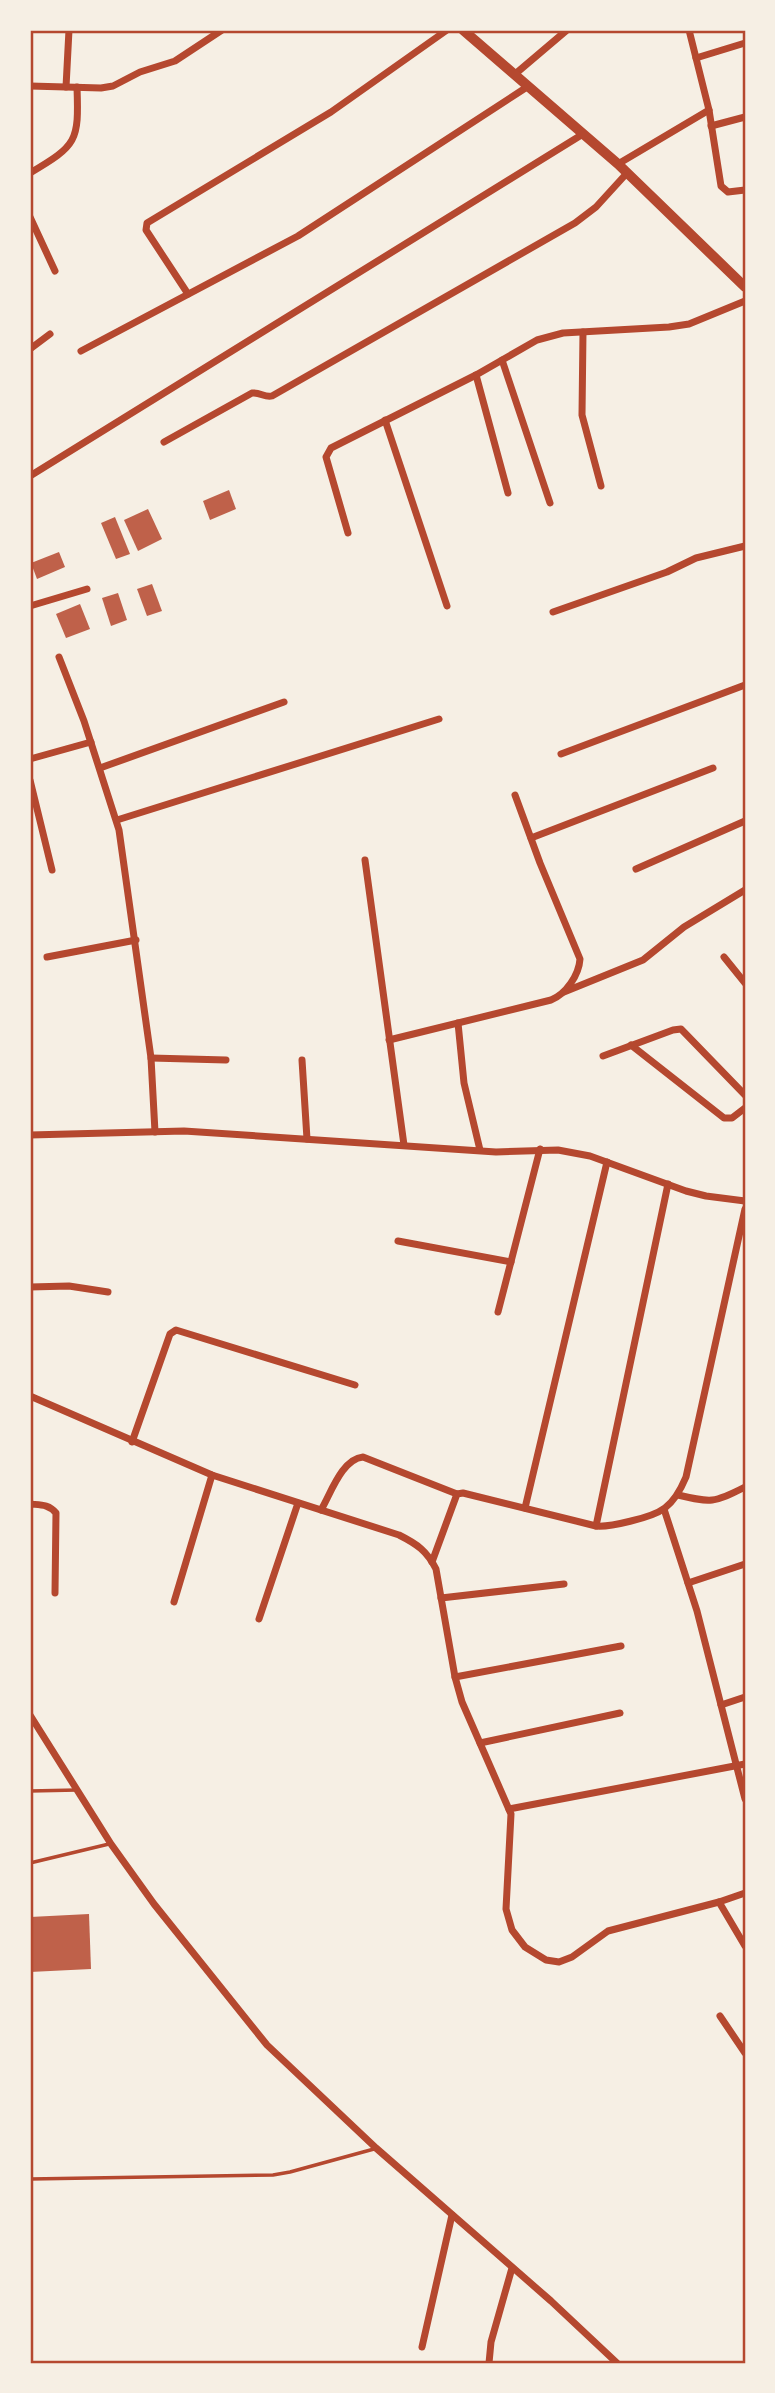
<svg xmlns="http://www.w3.org/2000/svg" width="775" height="2393" viewBox="0 0 775 2393" font-family="Karla,sans-serif">
<style>
.building{fill:#bf614a}
.lines{fill:none;stroke-linecap:round;stroke-linejoin:round}
.service{stroke:#b5482f;stroke-width:3.5}
.minor{stroke:#b5482f;stroke-width:7}
.tertiary{stroke:#b5482f;stroke-width:10}
.neatline{fill:none;stroke:#b5482f;stroke-width:2.5}
</style>
<rect width="100%" height="100%" fill="#f6efe4"/>
<!-- building -->
<g class="building">
<path d="M229,490L236,509L210,520L203,501Z"/>
<path d="M148,509L162,539L138,551L124,520Z"/>
<path d="M115,517L130,554L116,559L101,523Z"/>
<path d="M59,552L65,567L37,579L31,563Z"/>
<path d="M152,584L162,611L147,616L137,589Z"/>
<path d="M118,593L127,620L111,626L102,598Z"/>
<path d="M80,604L90,629L66,638L56,614Z"/>
<path d="M89,1914L91,1969L30,1972V1917Z"/>
</g>
<g class="lines">
<!-- service -->
<g class="service">
<path d="M30,1791L77,1790"/>
<path d="M30,1863L109,1844"/>
<path d="M30,2179L273,2175L290,2172L374,2149"/>
</g>
<!-- minor -->
<g class="minor">
<path d="M689,30L709,110L721,186L728,192L745,190"/>
<path d="M696,58L745,43"/>
<path d="M514,75L567,30"/>
<path d="M30,86L101,88L113,86L140,72L175,61L222,30"/>
<path d="M66,87L69,30"/>
<path d="M711,126L745,117"/>
<path d="M618,164L709,110"/>
<path d="M30,173C77,145 79,142 77,87"/>
<path d="M30,217L55,271"/>
<path d="M188,294L146,230L147,223L331,112L447,30"/>
<path d="M583,332L582,415L601,486"/>
<path d="M30,349L50,334"/>
<path d="M81,351L298,236L527,87"/>
<path d="M502,360L550,503"/>
<path d="M476,375L508,493"/>
<path d="M385,420L447,606"/>
<path d="M164,442L252,393C260,392 265,398 272,396L575,223L596,207L627,173"/>
<path d="M30,476L583,134"/>
<path d="M348,533L326,457L331,448L476,375L537,340L563,333L669,327L689,324L745,301"/>
<path d="M30,606L87,589"/>
<path d="M553,612L667,572L696,558L745,546"/>
<path d="M59,657L84,721L119,830L151,1058L155,1132"/>
<path d="M561,754L745,685"/>
<path d="M30,759L91,742"/>
<path d="M100,768L284,702"/>
<path d="M30,780L52,870"/>
<path d="M117,820L439,719"/>
<path d="M531,838L713,768"/>
<path d="M365,860L404,1145"/>
<path d="M636,869L745,821"/>
<path d="M47,957L136,940"/>
<path d="M724,957L745,983"/>
<path d="M564,992L643,960L684,927L745,890"/>
<path d="M458,1023L464,1083L480,1150"/>
<path d="M389,1040L551,1000C566,994 579,975 580,959L540,863L515,795"/>
<path d="M631,1045L724,1118H732L745,1108"/>
<path d="M603,1056L673,1030L681,1029L745,1095"/>
<path d="M151,1058L226,1060"/>
<path d="M302,1060L307,1139"/>
<path d="M30,1135L184,1131L496,1152L558,1150L590,1156L686,1191L706,1196L745,1201"/>
<path d="M398,1241L511,1262"/>
<path d="M30,1287L69,1286L108,1292"/>
<path d="M498,1312L540,1149"/>
<path d="M30,1396L212,1475L399,1535C417,1544 427,1551 436,1569L455,1677L462,1702L511,1814L506,1909L512,1930L525,1947L546,1960L559,1962L572,1957L608,1931L719,1902L745,1893"/>
<path d="M132,1442L170,1334L176,1330L355,1385"/>
<path d="M678,1495C711,1503 714,1503 745,1487"/>
<path d="M30,1504C40,1505 49,1504 56,1513L55,1593"/>
<path d="M525,1508L607,1162"/>
<path d="M664,1509L697,1611L745,1799"/>
<path d="M321,1510C331,1493 342,1459 363,1457L457,1494"/>
<path d="M596,1526L668,1184"/>
<path d="M432,1562L457,1494L463,1493L596,1526C608,1527 619,1524 631,1521C661,1514 673,1508 686,1477L745,1209"/>
<path d="M688,1583L745,1564"/>
<path d="M441,1598L564,1584"/>
<path d="M174,1602L212,1475"/>
<path d="M259,1619L298,1503"/>
<path d="M455,1677L621,1646"/>
<path d="M721,1705L745,1697"/>
<path d="M30,1715L111,1844L154,1904L267,2045L376,2148L551,2301L617,2363"/>
<path d="M480,1743L620,1713"/>
<path d="M509,1809L745,1764"/>
<path d="M719,1902L745,1946"/>
<path d="M720,2016L745,2053"/>
<path d="M422,2347L452,2215"/>
<path d="M489,2363L491,2342L512,2268"/>
</g>
<!-- tertiary -->
<path class="tertiary" d="M463,30L618,164L745,287"/>
</g>
<!-- border -->
<rect width="775" height="2393" fill="none" stroke="#f6efe4" stroke-width="63"/>
<rect x="32" y="32" width="712" height="2330" class="neatline"/>
</svg>
